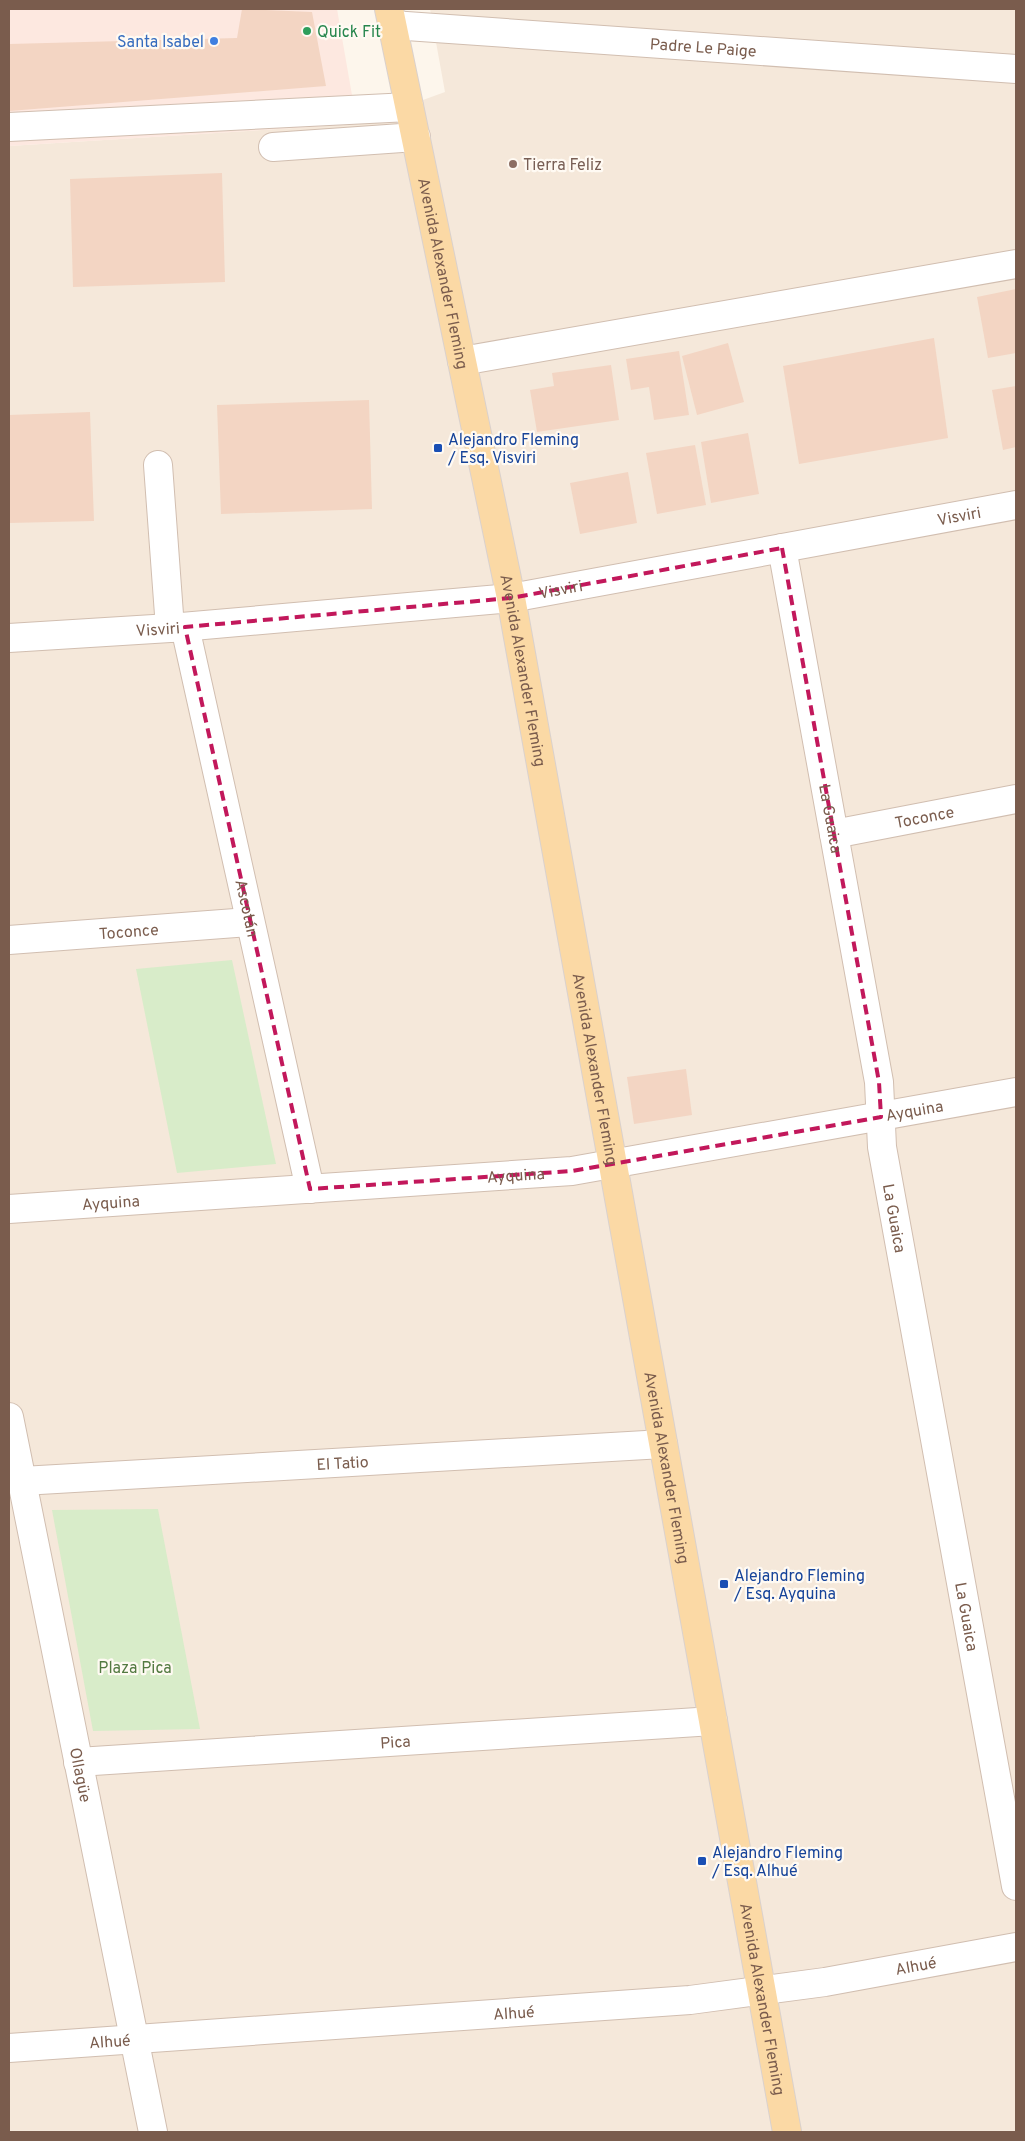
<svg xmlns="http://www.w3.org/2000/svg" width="1025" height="2141" viewBox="0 0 1025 2141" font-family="Overpass,sans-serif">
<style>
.residential{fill:#f5e8da}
.commercial{fill:#fde8e0}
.green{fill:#d8ecc9}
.building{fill:#f3d5c3}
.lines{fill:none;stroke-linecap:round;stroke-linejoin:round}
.minor-casing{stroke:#d1beb0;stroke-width:30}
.major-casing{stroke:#dad1cd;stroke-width:30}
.minor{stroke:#fff;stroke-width:28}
.major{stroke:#fbd9a5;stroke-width:28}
.marked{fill:none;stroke:#c2185b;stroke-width:4;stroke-dasharray:10 6;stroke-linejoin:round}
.leisure-dot{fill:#2e9e5b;stroke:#fffaf3;stroke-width:2}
.shop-dot{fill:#3f7fe0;stroke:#fffaf3;stroke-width:2}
.education-dot{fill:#8d6e63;stroke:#fffaf3;stroke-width:2}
.transit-dot{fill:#1a4fb4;stroke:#fffaf3;stroke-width:2}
.labels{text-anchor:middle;stroke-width:4.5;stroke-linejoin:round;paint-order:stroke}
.leisure-label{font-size:16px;fill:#27864d;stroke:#fffaf3;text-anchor:start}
.shop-label{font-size:16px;fill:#366cbe;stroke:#fffaf3;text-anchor:end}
.street-label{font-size:16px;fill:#7a5c4d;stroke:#fffaf3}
.education-label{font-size:16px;fill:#785e54;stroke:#fffaf3;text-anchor:start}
.transit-label{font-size:16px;fill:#164399;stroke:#fffaf3;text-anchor:start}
.park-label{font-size:16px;fill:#537a41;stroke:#fffaf3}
</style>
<rect width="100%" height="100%" fill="#fdf6ec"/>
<!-- residential -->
<path class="residential" d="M430,9H1016V2132H9V146L357,124L445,92Z"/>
<!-- commercial -->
<path class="commercial" d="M9,9H337L357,124L9,146Z"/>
<!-- green -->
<g class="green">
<path d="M232,960L276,1164L177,1173L136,969Z"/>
<path d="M158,1509L200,1729L93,1731L52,1510Z"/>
</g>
<!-- building -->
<g class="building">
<path d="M242,9L312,12L326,86L9,111V44L237,38Z"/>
<path d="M222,173L225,282L73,287L70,179Z"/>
<path d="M1016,289V353L988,358L977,297Z"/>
<path d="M934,338L948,438L799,464L783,366Z"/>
<path d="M728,343L744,402L697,415L682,356Z"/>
<path d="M679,351L689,415L654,420L649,387L631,390L626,359Z"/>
<path d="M611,365L619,420L537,432L530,390L554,386L552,373Z"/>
<path d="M1016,386V447L1003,450L992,390Z"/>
<path d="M369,400L372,509L221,514L217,405Z"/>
<path d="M90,412L94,521L9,523V415Z"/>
<path d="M748,433L759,494L711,503L701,442Z"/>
<path d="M695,445L706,505L657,514L646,453Z"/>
<path d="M628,472L637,523L580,534L570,483Z"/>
<path d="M686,1069L692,1115L634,1124L627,1077Z"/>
</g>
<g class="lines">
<!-- minor casing -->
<g class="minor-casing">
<g id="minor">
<path id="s1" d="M392,25L1016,69"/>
<path d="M9,127L409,107"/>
<path d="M273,147L416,137"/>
<path d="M462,361L1016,264"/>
<path d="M158,465L170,628"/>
<path id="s2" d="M782,548L879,1082L882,1147L1016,1886"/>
<path id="s3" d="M185,627L310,1189"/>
<path id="s4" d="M9,638L170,628L511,598L1016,505"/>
<path id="s5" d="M834,834L1016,799"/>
<path id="s6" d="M9,940L249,922"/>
<path id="s7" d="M9,1209L572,1171L1016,1092"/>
<path id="s8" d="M9,1417L153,2132"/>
<path id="s9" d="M22,1481L663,1444"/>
<path id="s10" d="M78,1762L713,1721"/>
<path id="s11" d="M9,2048L690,2000L825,1982L1016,1947"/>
</g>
</g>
<!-- major casing -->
<g class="major-casing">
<g id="major">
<path id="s12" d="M389,9L511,598L787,2132"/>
</g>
</g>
<!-- minor -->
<use href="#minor" class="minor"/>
<!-- major -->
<use href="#major" class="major"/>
</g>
<!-- marked area -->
<path class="marked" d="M782,548L879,1082L881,1117L572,1171L310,1189L185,627L511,598Z"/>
<!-- markers -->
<circle class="leisure-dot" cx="307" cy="31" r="5"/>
<circle class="shop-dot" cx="214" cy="41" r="5"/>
<circle class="education-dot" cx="513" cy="164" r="5"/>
<g class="transit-dot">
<rect x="433" y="443" width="10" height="10" rx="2.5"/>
<rect x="719" y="1579" width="10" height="10" rx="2.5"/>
<rect x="697" y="1856" width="10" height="10" rx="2.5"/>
</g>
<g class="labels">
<!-- leisure labels -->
<g class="leisure-label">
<text x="317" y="37">Quick Fit</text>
</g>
<!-- shop labels -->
<g class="shop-label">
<text x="204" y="47">Santa Isabel</text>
</g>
<!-- street labels -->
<g class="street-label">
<text dy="6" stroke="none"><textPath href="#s1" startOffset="312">Padre Le Paige</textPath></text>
<text dy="6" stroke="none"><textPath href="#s12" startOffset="270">Avenida Alexander Fleming</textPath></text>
<text dy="6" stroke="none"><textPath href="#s4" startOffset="959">Visviri</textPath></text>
<text dy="6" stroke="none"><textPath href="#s4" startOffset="554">Visviri</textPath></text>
<text dy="6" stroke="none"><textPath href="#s4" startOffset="149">Visviri</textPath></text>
<text dy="6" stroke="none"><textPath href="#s12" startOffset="675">Avenida Alexander Fleming</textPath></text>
<text dy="6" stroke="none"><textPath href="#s5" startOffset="92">Toconce</textPath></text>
<text dy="6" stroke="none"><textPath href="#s2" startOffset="275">La Guaica</textPath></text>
<text dy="6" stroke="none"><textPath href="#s3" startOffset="288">Ascotán</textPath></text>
<text dy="6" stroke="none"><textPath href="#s6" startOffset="120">Toconce</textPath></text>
<text dy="6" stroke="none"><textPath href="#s12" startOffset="1080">Avenida Alexander Fleming</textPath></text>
<text dy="6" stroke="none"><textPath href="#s7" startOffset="912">Ayquina</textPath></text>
<text dy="6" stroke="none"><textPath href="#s7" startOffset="508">Ayquina</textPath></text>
<text dy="6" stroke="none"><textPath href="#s7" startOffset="102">Ayquina</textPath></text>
<text dy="6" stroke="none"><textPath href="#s2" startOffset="680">La Guaica</textPath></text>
<text dy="6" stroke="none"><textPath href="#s9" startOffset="321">El Tatio</textPath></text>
<text dy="6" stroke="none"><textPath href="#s12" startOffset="1485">Avenida Alexander Fleming</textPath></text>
<text dy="6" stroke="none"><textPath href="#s2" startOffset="1085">La Guaica</textPath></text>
<text dy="6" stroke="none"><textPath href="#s10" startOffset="318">Pica</textPath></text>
<text dy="6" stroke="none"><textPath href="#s8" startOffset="365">Ollagüe</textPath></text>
<text dy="6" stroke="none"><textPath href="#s11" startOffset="911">Alhué</textPath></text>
<text dy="6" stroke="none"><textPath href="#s12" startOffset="2025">Avenida Alexander Fleming</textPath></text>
<text dy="6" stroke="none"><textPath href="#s11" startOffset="506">Alhué</textPath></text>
<text dy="6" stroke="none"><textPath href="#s11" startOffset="101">Alhué</textPath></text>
</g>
<!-- education labels -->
<g class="education-label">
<text x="523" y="170">Tierra Feliz</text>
</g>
<!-- transit labels -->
<g class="transit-label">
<text x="448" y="445">Alejandro Fleming<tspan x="448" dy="18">/ Esq. Visviri</tspan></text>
<text x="734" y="1581">Alejandro Fleming<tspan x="734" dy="18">/ Esq. Ayquina</tspan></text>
<text x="712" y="1858">Alejandro Fleming<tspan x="712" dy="18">/ Esq. Alhué</tspan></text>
</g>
<!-- park labels -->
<g class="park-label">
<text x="135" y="1673">Plaza Pica</text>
</g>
</g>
<!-- border -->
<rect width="1025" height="2141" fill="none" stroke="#7a5c4d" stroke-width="20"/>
</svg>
